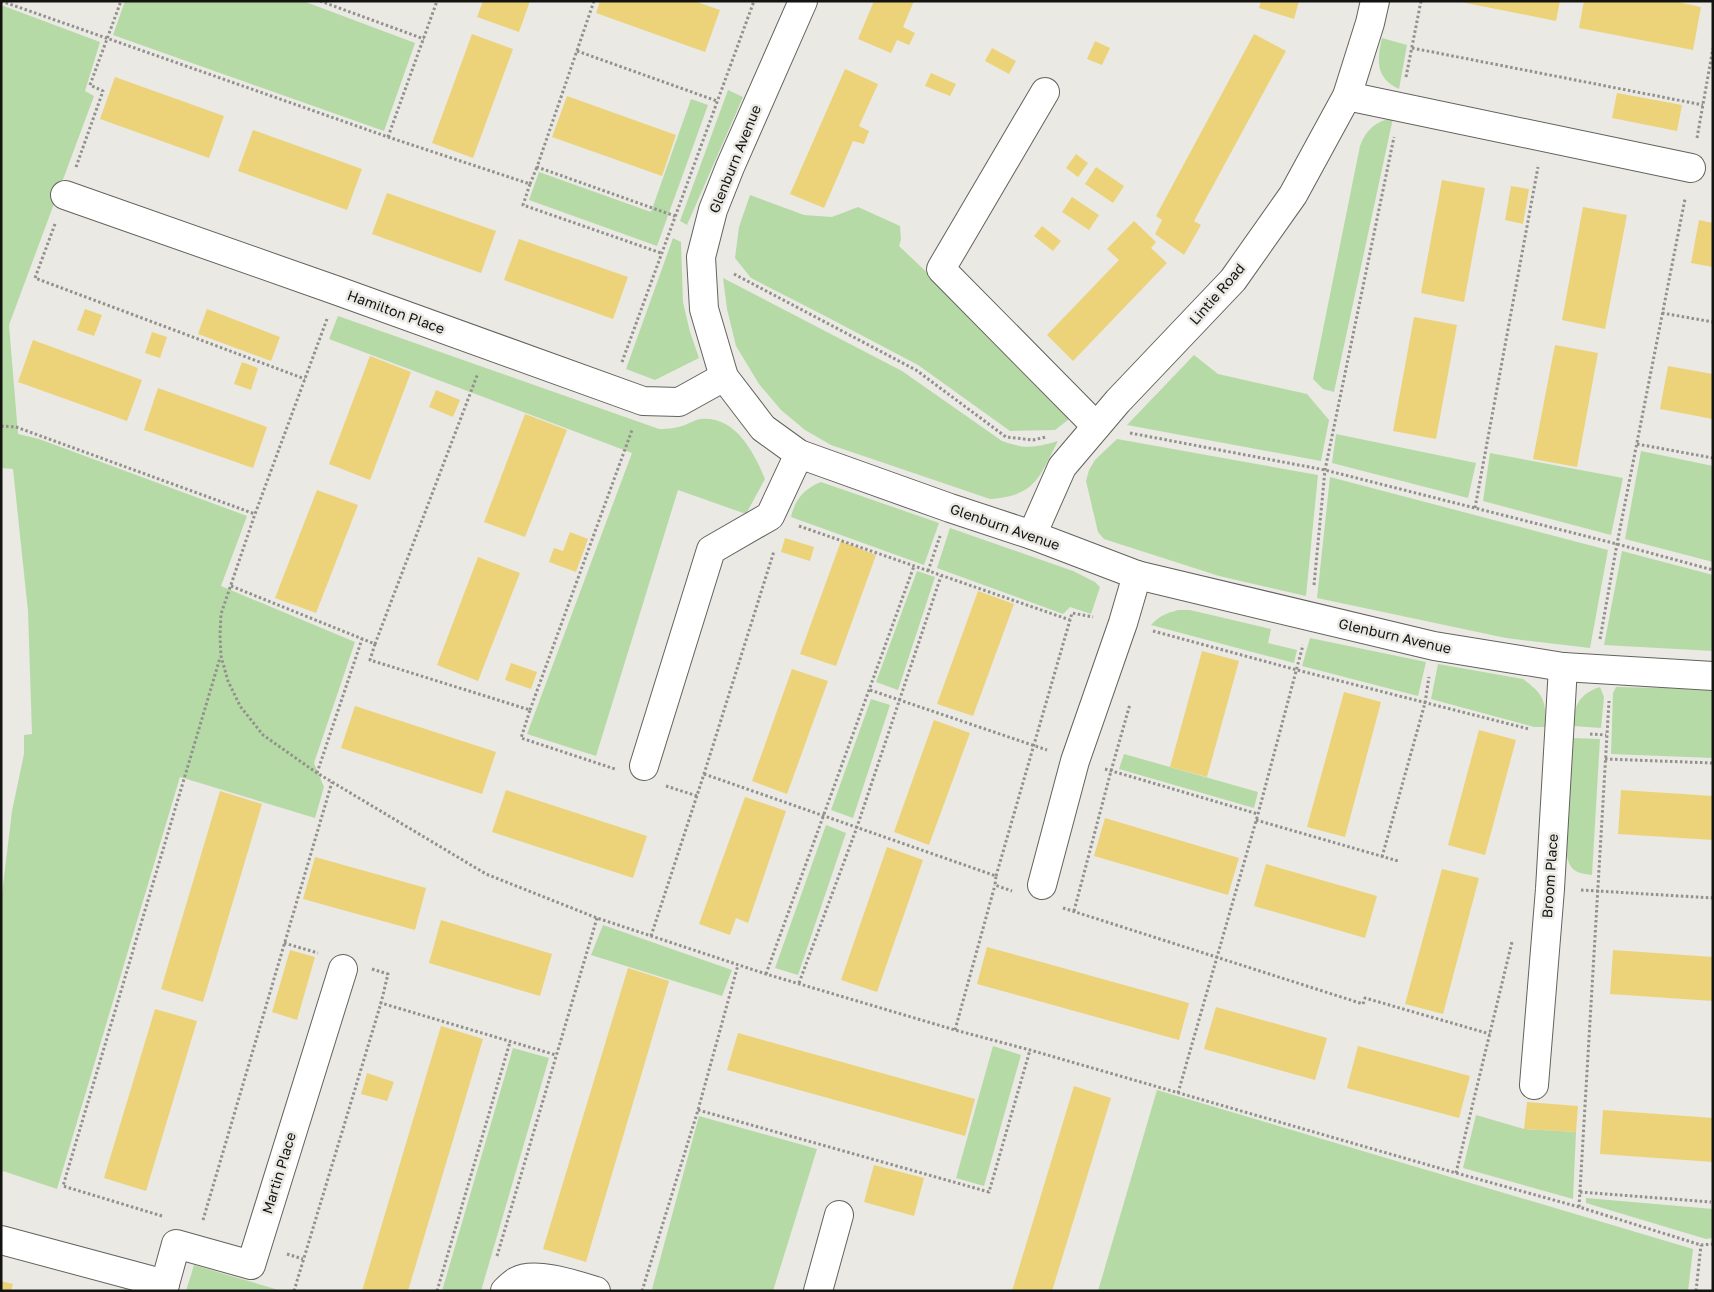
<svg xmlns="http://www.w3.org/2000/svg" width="1714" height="1292" viewBox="0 0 1714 1292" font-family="'Golos Text',sans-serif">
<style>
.green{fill:#b6daa6}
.building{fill:#ecd37a}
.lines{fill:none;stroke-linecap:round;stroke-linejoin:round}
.minor-casing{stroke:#63625d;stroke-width:30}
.path{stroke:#92918d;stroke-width:3;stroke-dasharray:2.5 2.5;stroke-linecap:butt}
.minor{stroke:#fff;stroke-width:28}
.labels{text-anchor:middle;stroke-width:5;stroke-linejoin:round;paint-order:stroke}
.street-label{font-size:14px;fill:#131311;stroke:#eae9e4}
</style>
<rect width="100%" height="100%" fill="#eae9e4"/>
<!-- green -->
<g class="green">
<path d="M125,1H303L415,43L384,131L113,35Z"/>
<path d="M1,5L100,42L85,91L94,96L9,325L18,434L39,439L247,516L221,586L355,642L314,763L324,787L315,818L180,777L57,1189L3,1171L1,1175V902L12,811L24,754V735L32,734L28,611L13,469L1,468Z"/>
<path d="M1382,38L1407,45L1399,89C1375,78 1377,60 1382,38Z"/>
<path d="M728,90L743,97L687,225L680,221Z"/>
<path d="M691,99L708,105L657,246L529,200L539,172L651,212Z"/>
<path d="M1393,118L1334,392L1323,389L1313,379L1360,146C1366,130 1375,121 1393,118Z"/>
<path d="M750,195L804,215L832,217L858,207L900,226L901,240L899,246L1070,408L1068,420L1055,430L1010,431L918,365L827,317L751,278L735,258L739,227Z"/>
<path d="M673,238L681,242L683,302L690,332L699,358L655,380L626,369Z"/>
<path d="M723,278L902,371L1002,441C1025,449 1034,448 1058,441C1039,477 1036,496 990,499L831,445L805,430L781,410L759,384L736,346L727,309Z"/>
<path d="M338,316L659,429C669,429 676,428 685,425C690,423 695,420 700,419C735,415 754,452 765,479L746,514L678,490L596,756L527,734L632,453L329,339Z"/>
<path d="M1194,355L1218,374L1307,394L1329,420L1321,461L1127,425Z"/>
<path d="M1336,434L1476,463L1468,498L1332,463Z"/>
<path d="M1117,439L1318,475L1306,596L1219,576L1104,539L1098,532L1086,481L1089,470L1095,460Z"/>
<path d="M1641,451L1713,466V562L1625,539Z"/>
<path d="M1490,453L1623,478L1611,535L1483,501Z"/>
<path d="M1330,477L1608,550L1590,648L1506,638L1317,598Z"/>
<path d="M821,482L939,523L924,565L791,517C795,499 804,489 821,482Z"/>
<path d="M950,528L1073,571L1095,582L1100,587L1091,614L1070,607L1063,614L937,568Z"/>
<path d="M1622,551L1713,575V651L1604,645Z"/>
<path d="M917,571L935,577L898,690L876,682Z"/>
<path d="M1178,610H1190L1271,629L1268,643L1297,650L1294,663L1151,625C1159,616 1167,613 1178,610Z"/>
<path d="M1310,638L1426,662L1418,696L1302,666Z"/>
<path d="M1438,664L1523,679C1545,695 1546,702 1545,727H1534L1431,699Z"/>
<path d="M1600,687L1604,697L1601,728L1573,726C1574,705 1579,694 1600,687Z"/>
<path d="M1616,687L1666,688L1713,691V758L1611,754L1613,693Z"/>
<path d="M871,699L890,705L853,818L831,810Z"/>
<path d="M1572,738L1600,739L1592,875C1572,873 1568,868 1566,848Z"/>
<path d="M1124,754L1258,792L1254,808L1119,769Z"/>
<path d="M826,825L846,833L798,975L775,968Z"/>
<path d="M603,925L732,970L722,996L591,955Z"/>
<path d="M993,1046L1021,1055L984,1186L956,1178Z"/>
<path d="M513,1048L549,1058L481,1291H442Z"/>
<path d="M1157,1090L1693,1249L1688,1291H1098Z"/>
<path d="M1476,1115L1524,1129L1576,1132L1573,1199L1463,1168Z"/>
<path d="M699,1116L817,1149L773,1291H659L652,1289Z"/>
<path d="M1586,1198L1713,1209V1238L1706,1239L1586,1203Z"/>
<path d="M194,1265L282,1291H186Z"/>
</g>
<!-- building -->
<g class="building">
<path d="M483,1H530L519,32L477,17Z"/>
<path d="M600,1H694L720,10L705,52L596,13Z"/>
<path d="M874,1H914L903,27L915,33L909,45L897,40L891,53L858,39Z"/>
<path d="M1261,1H1299L1294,19L1259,8Z"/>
<path d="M1456,1H1560L1556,21Z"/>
<path d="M1584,1H1673L1701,7L1693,50L1579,28Z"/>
<path d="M472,34L513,49L473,158L432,143Z"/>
<path d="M1254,34L1286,51L1194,221L1201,225L1184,255L1155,234L1162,220L1156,216Z"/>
<path d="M1095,41L1110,48L1102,65L1087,59Z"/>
<path d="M992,48L1016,61L1009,74L985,61Z"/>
<path d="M845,69L878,84L859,126L869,131L864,144L853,141L824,208L790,194Z"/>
<path d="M931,73L956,84L950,96L925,86Z"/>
<path d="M115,77L224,116L209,158L100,119Z"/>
<path d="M1617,93L1682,105L1677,131L1612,118Z"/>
<path d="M567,96L676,135L662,176L552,137Z"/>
<path d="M253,130L362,169L347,210L238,171Z"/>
<path d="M1076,154L1088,163L1078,177L1066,168Z"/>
<path d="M1096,167L1124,186L1113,203L1085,184Z"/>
<path d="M1442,180L1485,188L1464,302L1421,293Z"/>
<path d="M1511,186L1529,189L1523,224L1505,220Z"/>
<path d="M387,193L496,231L481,273L372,234Z"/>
<path d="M1072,197L1099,215L1089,230L1062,212Z"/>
<path d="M1583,207L1627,215L1605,329L1562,320Z"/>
<path d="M1699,220L1713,223V267L1691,263Z"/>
<path d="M1134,221L1156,242L1151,248L1167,263L1073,361L1047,335L1119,260L1107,249Z"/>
<path d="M1042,226L1061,241L1053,251L1034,236Z"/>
<path d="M519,239L628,277L613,319L504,280Z"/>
<path d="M85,309L102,315L94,336L77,330Z"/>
<path d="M207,309L280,337L271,361L198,334Z"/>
<path d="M1414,317L1457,325L1436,439L1393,431Z"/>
<path d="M152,332L167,337L160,358L145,353Z"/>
<path d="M33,340L142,380L127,421L18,382Z"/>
<path d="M1555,345L1598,353L1577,467L1533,459Z"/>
<path d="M370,356L411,372L370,480L329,464Z"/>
<path d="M242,362L258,368L251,390L234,384Z"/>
<path d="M1668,366L1713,374V419L1660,409Z"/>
<path d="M158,388L267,427L253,468L144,430Z"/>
<path d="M436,390L460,400L453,417L429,407Z"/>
<path d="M525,414L567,430L525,537L484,522Z"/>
<path d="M317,490L358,505L316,613L275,598Z"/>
<path d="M570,532L588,539L576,572L549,562L554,548L563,551Z"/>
<path d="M785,538L814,547L810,561L781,552Z"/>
<path d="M841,541L876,555L836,666L800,654Z"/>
<path d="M478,557L520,573L478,681L437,665Z"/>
<path d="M978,591L1014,604L973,716L937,704Z"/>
<path d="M1202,651L1239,661L1207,777L1170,767Z"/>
<path d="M511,663L537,672L531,689L505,680Z"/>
<path d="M792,669L828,681L787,794L752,781Z"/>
<path d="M1344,692L1381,702L1345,837L1307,827Z"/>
<path d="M355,706L496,752L482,794L341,748Z"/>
<path d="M934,720L970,733L929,845L894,832Z"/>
<path d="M1479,730L1516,740L1485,855L1448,845Z"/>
<path d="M506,790L647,836L633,878L492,832Z"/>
<path d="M1621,790L1713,796V840L1618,834Z"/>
<path d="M220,791L262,804L203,1002L161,989Z"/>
<path d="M745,797L786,811L748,923L736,918L730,935L699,924Z"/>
<path d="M1105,818L1239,858L1228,895L1094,856Z"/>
<path d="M887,847L923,860L877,992L841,980Z"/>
<path d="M315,857L426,888L415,930L303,899Z"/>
<path d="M1266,864L1377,896L1365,938L1254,906Z"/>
<path d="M1442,869L1479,878L1443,1014L1405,1004Z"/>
<path d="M441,920L552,954L540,996L429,963Z"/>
<path d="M987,947L1189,1003L1179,1040L977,984Z"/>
<path d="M290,950L315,957L297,1020L272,1012Z"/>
<path d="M1613,950L1713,957V1001L1610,994Z"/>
<path d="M628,968L669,981L586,1262L543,1249Z"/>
<path d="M1216,1007L1327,1038L1315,1080L1204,1049Z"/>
<path d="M155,1009L197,1021L146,1191L104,1178Z"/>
<path d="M441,1026L483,1039L450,1150L408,1291H362Z"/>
<path d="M738,1033L975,1099L965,1136L727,1070Z"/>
<path d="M1358,1046L1470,1076L1459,1118L1347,1088Z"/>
<path d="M367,1073L394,1082L387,1101L361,1094Z"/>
<path d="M1074,1086L1111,1098L1052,1291H1012Z"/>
<path d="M1527,1102L1578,1106L1576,1132L1524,1129Z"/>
<path d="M1603,1110L1713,1118V1162L1600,1154Z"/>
<path d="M874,1165L924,1178L914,1216L864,1202Z"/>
<path d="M1,1281L13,1284L11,1291H1Z"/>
</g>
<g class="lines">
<!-- minor casing -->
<g class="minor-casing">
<g id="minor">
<path d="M803,1L730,167L713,210L701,257L704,309L724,377L763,428L799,454L950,508L1032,535L1137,575L1434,646L1563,667L1713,676"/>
<path d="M1045,92L941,269L1096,426"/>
<path d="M1347,96L1691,168"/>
<path d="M65,195L338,291L643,401L679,402L724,377"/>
<path d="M1032,535L1062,467L1118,401L1233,280L1293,195L1347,96L1370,23L1375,1"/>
<path d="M644,766L711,550L770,516L799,454"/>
<path d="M1042,885L1075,761L1123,623L1137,575"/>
<path d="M1534,1085L1550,889L1563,667"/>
<path d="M1,1240L165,1284L163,1291"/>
<path d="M165,1284L176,1244L251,1265L343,969"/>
<path d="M505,1291C508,1288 513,1283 517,1281C535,1271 576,1285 596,1291"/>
<path d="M818,1291L839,1215"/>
</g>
</g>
<!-- path -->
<g class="path">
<path d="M1,1L388,137L530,184L523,205L661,253"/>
<path d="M320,1L424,39"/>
<path d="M594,1L537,167L675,216"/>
<path d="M1412,48L1703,105"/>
<path d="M577,51L717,101"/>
<path d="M1406,77L1421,1"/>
<path d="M388,137L437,1"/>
<path d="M1697,138L1713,48"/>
<path d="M76,167L103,91L90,85L121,1"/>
<path d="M530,184L537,167"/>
<path d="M55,224L35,278L305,379"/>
<path d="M734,274L916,370L1006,437L1033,440L1046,437"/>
<path d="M1662,313L1713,322"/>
<path d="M327,319L255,514L221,614L220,636L221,656L228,681L240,706L263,735L317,773L486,874L597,918L766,974L955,1030L1030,1050L1456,1173L1579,1207L1701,1245L1713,1244"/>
<path d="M622,362L754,1"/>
<path d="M1,426L16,427L255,514"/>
<path d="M1130,433L1325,470L1617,544L1713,570"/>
<path d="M1637,444L1713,458"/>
<path d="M1475,508L1538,167"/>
<path d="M799,526L1070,620L1072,613L1093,617"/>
<path d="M928,571L940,536"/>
<path d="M1314,585L1325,470L1394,137"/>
<path d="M231,586L375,644L478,373"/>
<path d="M1153,631L1297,670L1529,729"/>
<path d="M1600,639L1617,544L1685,199"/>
<path d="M375,644L370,660L530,710L521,738L615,769"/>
<path d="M870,690L1047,750"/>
<path d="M530,710L632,430"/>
<path d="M1590,734L1606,735"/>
<path d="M1605,759L1713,763"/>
<path d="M1105,769L1258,814"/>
<path d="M317,773L362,639"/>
<path d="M704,774L996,876L995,885L1012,891"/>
<path d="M666,786L697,796"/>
<path d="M1256,820L1398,861"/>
<path d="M1382,857L1425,703L1429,677"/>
<path d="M996,876L1070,620"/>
<path d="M1581,890L1713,898"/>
<path d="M1063,908L1363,1004L1365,998L1490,1034"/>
<path d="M1074,911L1111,771L1130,704"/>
<path d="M651,936L704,774L774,551"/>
<path d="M284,943L318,953"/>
<path d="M372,969L388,974L381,1003L556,1055"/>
<path d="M766,974L914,566"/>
<path d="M799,983L857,827L941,576"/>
<path d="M955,1030L995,885"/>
<path d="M1178,1093L1258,814L1303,645"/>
<path d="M698,1110L989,1192L1030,1050"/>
<path d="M1456,1173L1512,942"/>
<path d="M1580,1192L1711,1202"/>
<path d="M1579,1207L1609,701"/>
<path d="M162,1216L63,1186L220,658"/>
<path d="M203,1220L332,782"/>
<path d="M287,1254L303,1259"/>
<path d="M497,1256L597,918"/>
<path d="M294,1291L381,1003"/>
<path d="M437,1291L510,1042"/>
<path d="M642,1291L698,1110L738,965"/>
<path d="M1696,1291L1701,1245"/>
</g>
<!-- minor -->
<use href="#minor" class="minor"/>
</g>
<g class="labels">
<!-- street labels -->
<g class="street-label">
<text transform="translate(735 159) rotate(-68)" y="5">Glenburn Avenue</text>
<text transform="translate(1217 294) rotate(-49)" y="5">Lintie Road</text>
<text transform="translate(396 312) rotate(20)" y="5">Hamilton Place</text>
<text transform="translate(1005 527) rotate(19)" y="5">Glenburn Avenue</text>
<text transform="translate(1395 636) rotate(13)" y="5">Glenburn Avenue</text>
<text transform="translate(1550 876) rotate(-86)" y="5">Broom Place</text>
<text transform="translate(279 1173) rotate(-73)" y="5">Martin Place</text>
</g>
</g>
<!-- border -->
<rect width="1714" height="1292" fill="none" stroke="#131311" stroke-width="5"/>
</svg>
